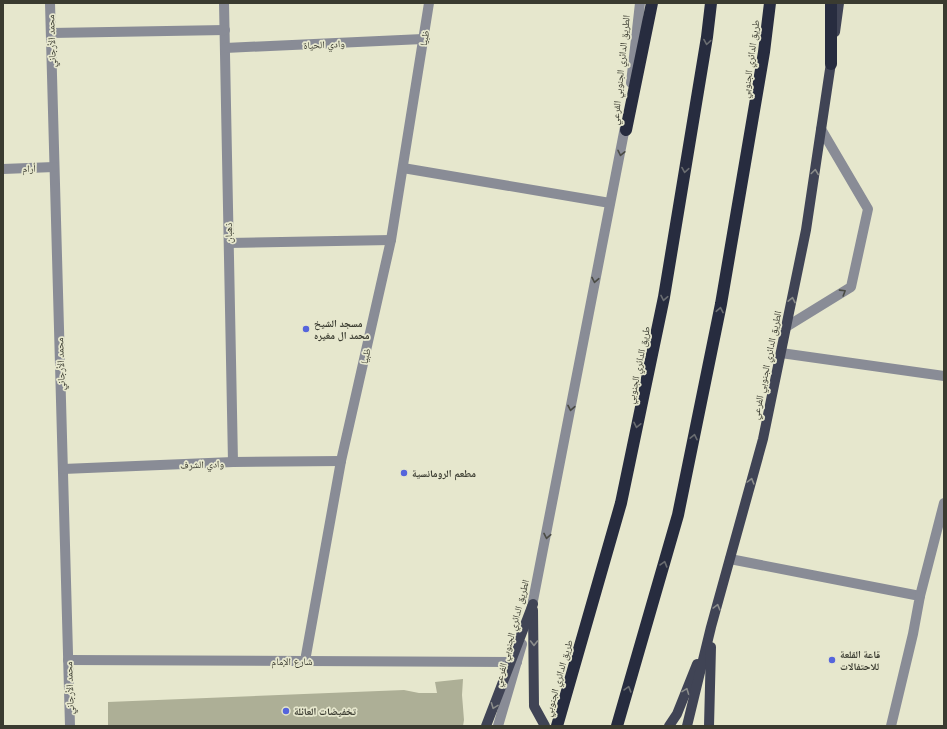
<svg xmlns="http://www.w3.org/2000/svg" width="947" height="729" viewBox="0 0 947 729" font-family="'Libre Baskerville','Noto Naskh Arabic',serif">
<style>
.building{fill:#adaf96}
.lines{fill:none;stroke-linecap:round;stroke-linejoin:round}
.minor{stroke:#898c96;stroke-width:10}
.major{stroke:#404455;stroke-width:10}
.highway{stroke:#272c3f;stroke-width:12}
.oneway{stroke:#6a6d71}
.oneway2{stroke:#4a4b44}
.oneway3{stroke:#8b8d8b}
.poi-dot{fill:#5565dc;stroke:#e6e7cd;stroke-width:1.5}
.labels{text-anchor:middle;stroke-width:3.5;stroke-linejoin:round;paint-order:stroke}
.street-label{font-size:10px;fill:#3a3b30;stroke:#e6e7cd}
.poi-label{font-size:10px;font-weight:bold;fill:#3a3b30;stroke:#e6e7cd;text-anchor:start}
</style>
<rect width="100%" height="100%" fill="#e6e7cd"/>
<!-- building -->
<path class="building" d="M463,679L462,695L464,720L463,726H108V702L404,690L419,693H437L435,682Z"/>
<g class="lines">
<!-- minor -->
<g class="minor">
<path d="M50,3L70,726"/>
<path d="M224,3L233,462"/>
<path d="M51,33L225,30"/>
<path d="M225,48L423,39"/>
<path d="M631,83L640,3"/>
<path d="M403,168L610,203"/>
<path d="M3,169L54,167"/>
<path d="M229,243L391,240"/>
<path d="M786,327L851,287L868,209L821,129"/>
<path d="M781,353L944,376"/>
<path d="M63,469L233,462L341,461"/>
<path d="M730,559L920,596L913,634L891,726"/>
<path d="M920,596L944,503"/>
<path d="M531,611L626,122"/>
<path d="M68,660L517,662"/>
<path d="M305,661L341,461L391,240L429,3"/>
<path d="M498,726L522,644"/>
</g>
<!-- major -->
<g class="major">
<path d="M835,32L839,3"/>
<path d="M533,610L534,706L545,726"/>
<path d="M486,726L533,604"/>
<path d="M669,726L677,714L697,664"/>
<path d="M687,726L711,627L763,439L806,230L832,56"/>
<path d="M709,726L711,647"/>
</g>
<!-- highway -->
<g class="highway">
<path d="M831,3V64"/>
<path d="M626,130L652,3"/>
<path d="M557,726L621,503L664,297L707,37L711,3"/>
<path d="M617,726L678,515L721,304L764,52L770,3"/>
</g>
</g>
<!-- one-way arrows -->
<defs><path id="oneway-chevron" d="M-2-3.5L2.5 0L-2 3.5" fill="none" stroke-width="1.6" stroke-linecap="round" stroke-linejoin="round"/></defs>
<g class="oneway">
<use href="#oneway-chevron" transform="translate(707 42) rotate(99)"/>
<use href="#oneway-chevron" transform="translate(685 170) rotate(99)"/>
<use href="#oneway-chevron" transform="translate(664 298) rotate(101)"/>
<use href="#oneway-chevron" transform="translate(720 310) rotate(-79)"/>
<use href="#oneway-chevron" transform="translate(637 425) rotate(102)"/>
<use href="#oneway-chevron" transform="translate(694 437) rotate(-78)"/>
<use href="#oneway-chevron" transform="translate(664 564) rotate(-74)"/>
<use href="#oneway-chevron" transform="translate(628 689) rotate(-74)"/>
</g>
<g class="oneway2">
<use href="#oneway-chevron" transform="translate(621 153) rotate(102)"/>
<use href="#oneway-chevron" transform="translate(595 280) rotate(101)"/>
<use href="#oneway-chevron" transform="translate(843 292) rotate(-32)"/>
<use href="#oneway-chevron" transform="translate(571 408) rotate(101)"/>
<use href="#oneway-chevron" transform="translate(547 536) rotate(101)"/>
</g>
<g class="oneway3">
<use href="#oneway-chevron" transform="translate(815 172) rotate(-82)"/>
<use href="#oneway-chevron" transform="translate(792 300) rotate(-78)"/>
<use href="#oneway-chevron" transform="translate(751 481) rotate(-75)"/>
<use href="#oneway-chevron" transform="translate(717 607) rotate(-75)"/>
<use href="#oneway-chevron" transform="translate(534 643) rotate(90)"/>
<use href="#oneway-chevron" transform="translate(686 691) rotate(-69)"/>
<use href="#oneway-chevron" transform="translate(494 706) rotate(111)"/>
</g>
<!-- markers -->
<g class="poi-dot">
<circle cx="306" cy="329" r="4"/>
<circle cx="404" cy="473" r="4"/>
<circle cx="832" cy="660" r="4"/>
<circle cx="286" cy="711" r="4"/>
</g>
<g class="labels">
<!-- street labels -->
<g class="street-label">
<text transform="translate(424 38) rotate(-81)" y="4">ظبيا</text>
<text transform="translate(51 41) rotate(-92)" y="4">محمد الأرجاني</text>
<text transform="translate(324 44) rotate(-3)" y="4">وادي الحياة</text>
<text transform="translate(750 59) rotate(-82)" y="4">طريق الدائري الجنوبي</text>
<text transform="translate(620 70) rotate(-84)" y="4">الطريق الدائري الجنوبي الفرعي</text>
<text transform="translate(29 168) rotate(-2)" y="4">أرام</text>
<text transform="translate(228 233) rotate(-91)" y="4">ذهبان</text>
<text transform="translate(365 356) rotate(-77)" y="4">ظبيا</text>
<text transform="translate(60 364) rotate(-92)" y="4">محمد الأرجاني</text>
<text transform="translate(638 365) rotate(-78)" y="4">طريق الدائري الجنوبي</text>
<text transform="translate(766 365) rotate(-78)" y="4">الطريق الدائري الجنوبي الفرعي</text>
<text transform="translate(202 464) rotate(-2)" y="4">وادي الشرف</text>
<text transform="translate(511 633) rotate(-75)" y="4">الطريق الدائري الجنوبي الفرعي</text>
<text x="292" y="665">شارع الإمام</text>
<text transform="translate(558 678) rotate(-74)" y="4">طريق الدائري الجنوبي</text>
<text transform="translate(69 688) rotate(-92)" y="4">محمد الأرجاني</text>
</g>
<!-- poi labels -->
<g class="poi-label">
<text x="314" y="327">مسجد الشيخ<tspan x="314" dy="12">محمد ال مغيره</tspan></text>
<text x="412" y="477">مطعم الرومانسية</text>
<text x="840" y="658">قاعة القلعة<tspan x="840" dy="12">للاحتفالات</tspan></text>
<text x="294" y="715">تخفيضات العائلة</text>
</g>
</g>
<!-- border -->
<rect width="947" height="729" fill="none" stroke="#3a3b30" stroke-width="8"/>
</svg>
